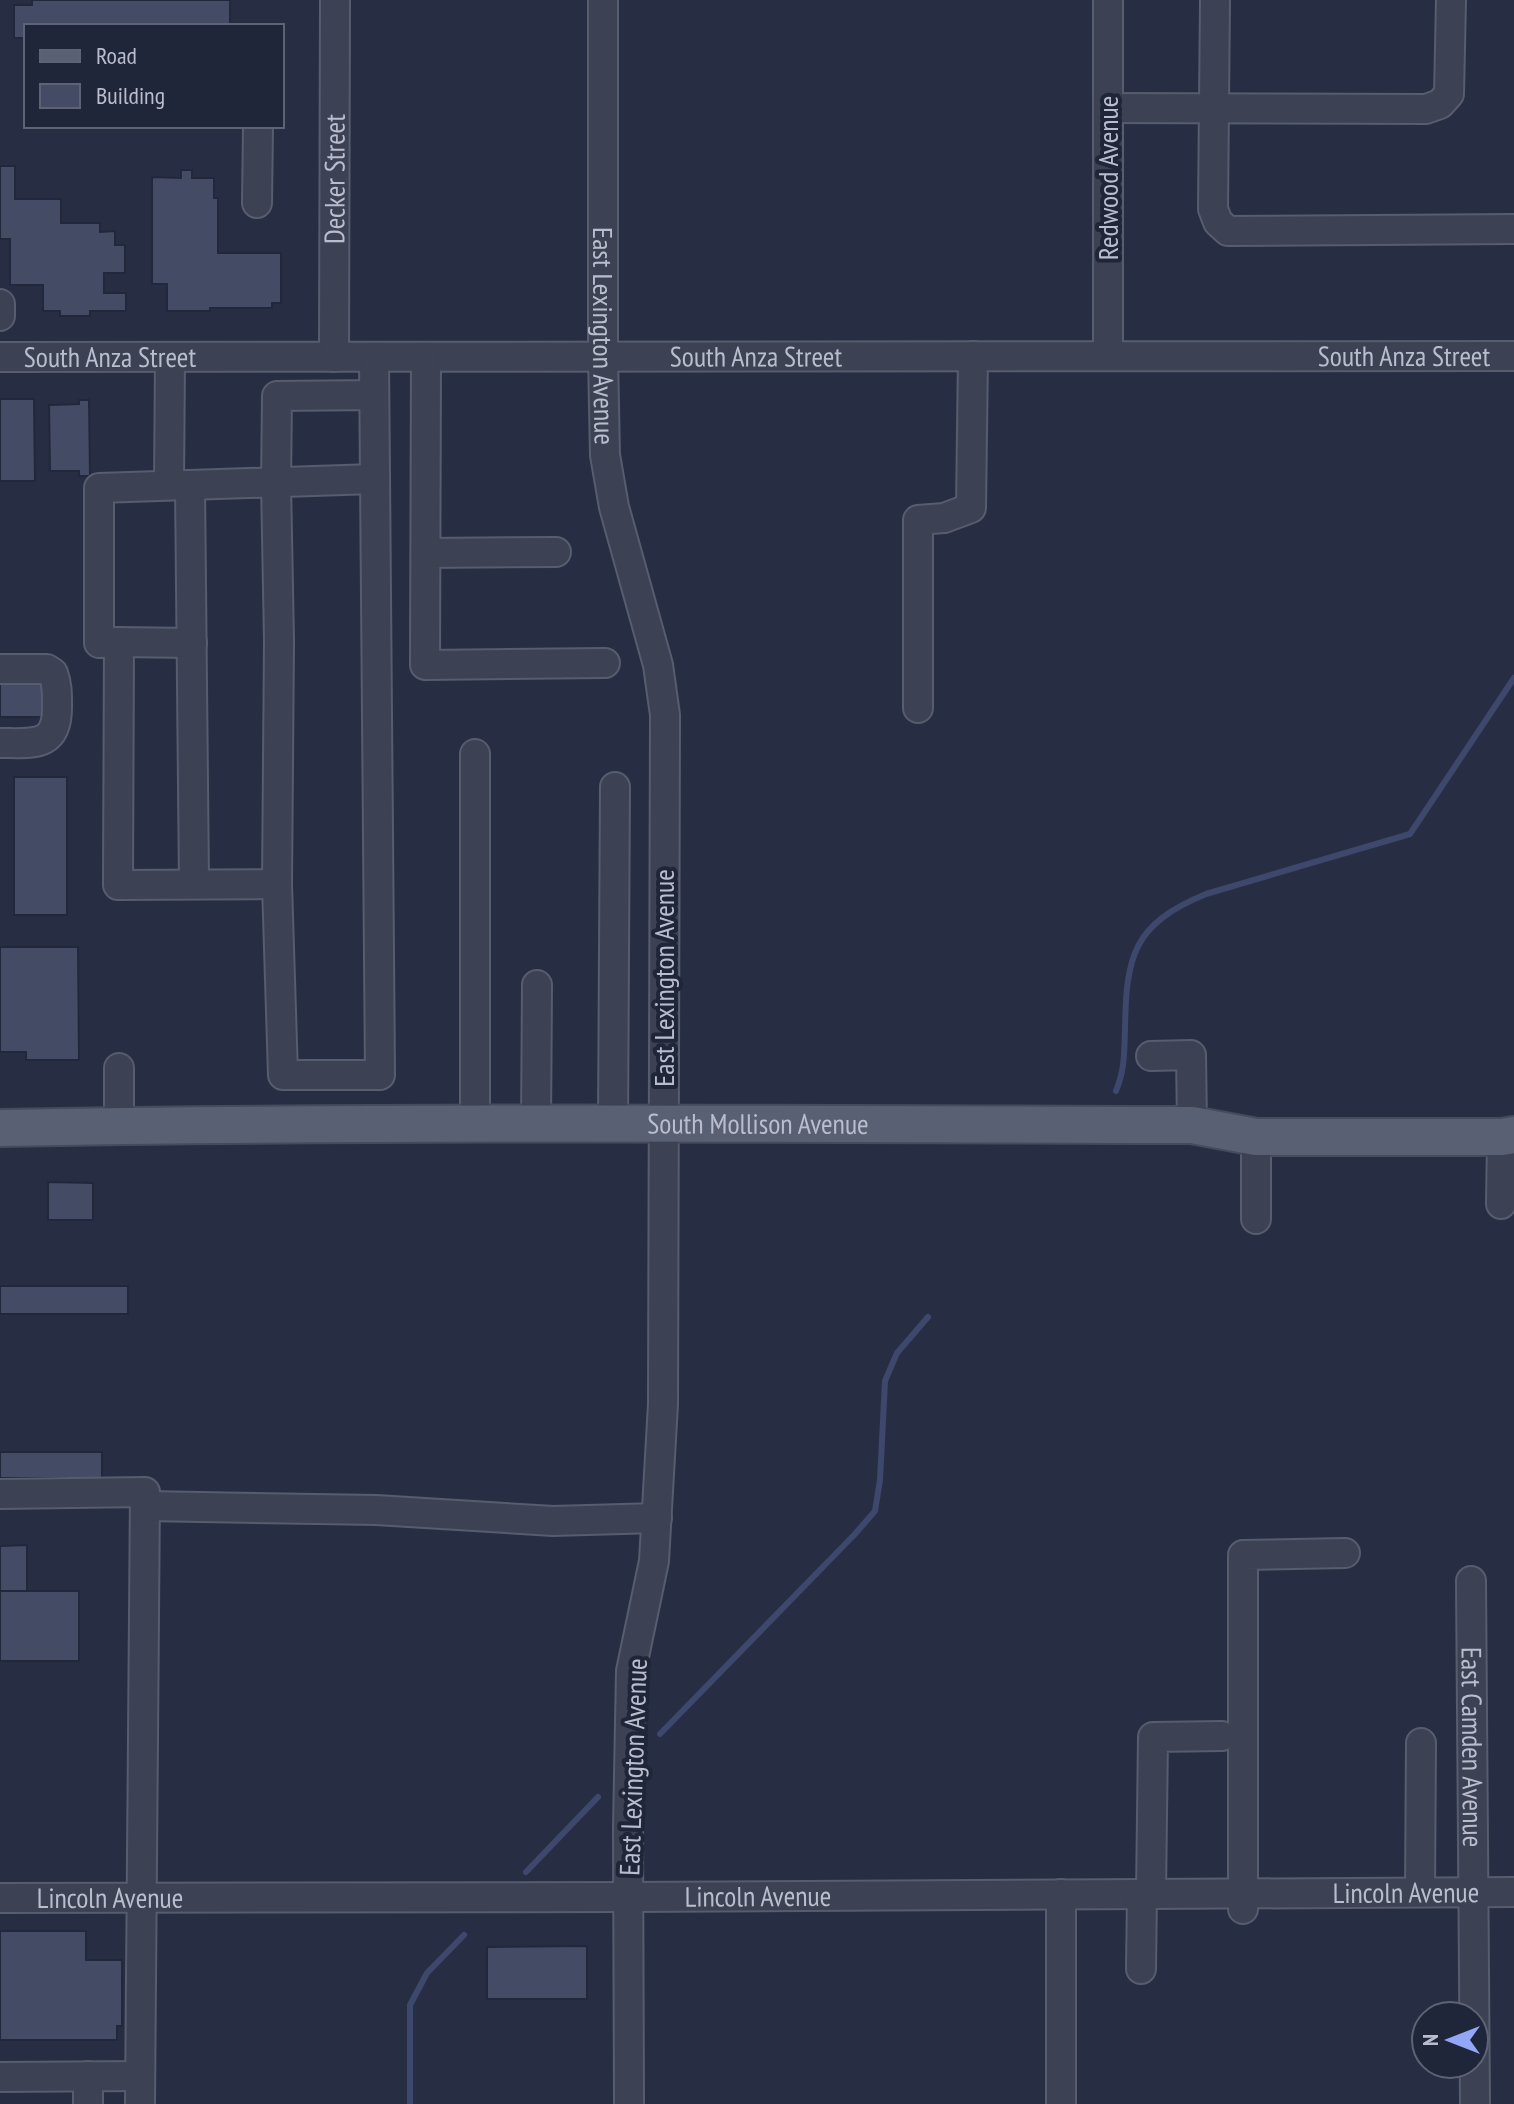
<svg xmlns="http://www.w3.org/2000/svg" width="1514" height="2104" viewBox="0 0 1514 2104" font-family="'PT Sans Narrow',sans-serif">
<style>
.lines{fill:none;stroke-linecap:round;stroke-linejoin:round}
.stream{stroke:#3e486c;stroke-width:6}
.building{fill:#444b64;stroke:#22283b;stroke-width:2}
.minor-casing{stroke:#575c6e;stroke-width:32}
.major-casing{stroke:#454a5d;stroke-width:40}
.minor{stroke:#3c4153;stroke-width:28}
.major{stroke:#5a6073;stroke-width:36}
.labels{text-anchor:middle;stroke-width:8;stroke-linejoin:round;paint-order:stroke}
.street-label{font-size:28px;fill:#b9bdcd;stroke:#202639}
</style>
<rect width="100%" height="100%" fill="#272e44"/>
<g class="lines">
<!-- stream -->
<g class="stream">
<path d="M1116,1091C1125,1068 1124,1055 1125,1030C1126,956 1133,924 1206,894L1410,834L1514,678"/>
<path d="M660,1734L855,1534L875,1511L880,1480L885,1381L897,1353L928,1317"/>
<path d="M526,1872L598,1797"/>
<path d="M410,2104V2005L427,1973L464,1935"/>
</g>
</g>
<!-- building -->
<g class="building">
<path d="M32,0H230V26H26V38H14V5H32Z"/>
<path d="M0,166H15V199H61V223H100V232L115,231V245H125V273H104V293H126V311H90V316H60V311H43V285H10V239H0Z"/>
<path d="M181,170H192V178H214V198H218V253H281V303H272V308H210V311H167V284H152V177L181,178Z"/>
<path d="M0,399H34L35,481H0Z"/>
<path d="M79,400H89L90,476H79V471H50L49,405L79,404Z"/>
<path d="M0,678L47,682V708H42V717H0Z"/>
<rect x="14" y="777" width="53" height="138"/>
<path d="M0,947H78L79,1060H26V1052H0Z"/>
<path d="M48,1182L93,1183V1220H48Z"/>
<rect x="0" y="1286" width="128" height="28"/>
<rect x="0" y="1452" width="102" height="26"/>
<path d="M27,1545V1591H0V1546Z"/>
<rect x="0" y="1591" width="79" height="70"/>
<path d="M0,1931H86V1960H122V2026H117V2040H0Z"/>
<path d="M587,1946V1999H487V1947Z"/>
</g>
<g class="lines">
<!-- minor casing -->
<g class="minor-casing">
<g id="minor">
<path id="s1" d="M603,0V357L605,455L614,507L658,665L665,715L663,1404L654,1561L631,1671L628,1828L629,2104"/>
<path d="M1108,0V356"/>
<path d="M1215,0L1213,209L1218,222L1228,231L1514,229"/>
<path d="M1108,108L1426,109L1440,104L1449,94L1451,0"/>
<path d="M257,203L258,126"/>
<path d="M0,304V316"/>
<path id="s2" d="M0,357L1514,356"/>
<path id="s3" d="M334,357L335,0"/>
<path d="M374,357L380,1075H283L277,884L279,641L276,483L277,396L374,395"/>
<path d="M426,357L425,665L605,663"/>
<path d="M169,485L170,357"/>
<path d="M190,485L194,884"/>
<path d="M426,553L556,552"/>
<path d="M119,642L192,643"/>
<path d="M0,669H47L53,673C57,684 57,693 57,705C58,748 34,743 0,743"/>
<path d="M918,708V520L944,518L971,508L973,356"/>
<path d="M475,754V1124"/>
<path d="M277,884L118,885L119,642L99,643V488L374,479"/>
<path d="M1151,1056L1191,1055L1192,1125"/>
<path d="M613,1123L615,787"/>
<path d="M536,1124L537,985"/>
<path d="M119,1126V1068"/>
<path d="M1256,1137V1219"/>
<path d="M1501,1204L1502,1137"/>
<path d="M0,1494L145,1492L140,2104"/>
<path d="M145,1506L376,1510L553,1521L657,1518"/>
<path id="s4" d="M1471,1581L1475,2104"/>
<path d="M1420,1892L1421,1743"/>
<path d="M1151,1894L1153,1737L1222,1736"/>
<path id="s5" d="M0,1898L629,1897L1514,1892"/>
<path d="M1243,1909V1555L1345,1553"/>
<path d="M1141,1969L1142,1894"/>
<path d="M0,2077L140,2076"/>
<path d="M1061,2103V1894"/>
<path d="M88,2104V2076"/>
</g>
</g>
<!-- major casing -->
<g class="major-casing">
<g id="major">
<path id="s6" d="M0,1128C397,1121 795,1124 1192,1125L1256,1137H1502L1514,1135"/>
</g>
</g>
<!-- minor -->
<use href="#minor" class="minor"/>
<!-- major -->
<use href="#major" class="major"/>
</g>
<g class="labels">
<!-- street labels -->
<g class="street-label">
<text dy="10" stroke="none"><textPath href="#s3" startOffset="178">Decker Street</textPath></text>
<text transform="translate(1108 178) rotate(-90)" y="10">Redwood Avenue</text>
<text dy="10" stroke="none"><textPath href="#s1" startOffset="336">East Lexington Avenue</textPath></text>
<text dy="10" stroke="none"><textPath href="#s2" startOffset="756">South Anza Street</textPath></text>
<text dy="10" stroke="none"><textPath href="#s2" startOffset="1404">South Anza Street</textPath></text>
<text dy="10" stroke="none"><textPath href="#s2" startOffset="110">South Anza Street</textPath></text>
<text transform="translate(664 978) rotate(-90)" y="10">East Lexington Avenue</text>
<text dy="10" stroke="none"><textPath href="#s6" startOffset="758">South Mollison Avenue</textPath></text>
<text dy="10" stroke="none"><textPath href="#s4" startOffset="166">East Camden Avenue</textPath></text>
<text transform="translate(633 1767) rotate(-88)" y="10">East Lexington Avenue</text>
<text dy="10" stroke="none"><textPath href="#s5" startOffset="1406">Lincoln Avenue</textPath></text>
<text dy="10" stroke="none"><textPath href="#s5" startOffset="758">Lincoln Avenue</textPath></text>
<text dy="10" stroke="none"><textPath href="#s5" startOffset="110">Lincoln Avenue</textPath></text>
</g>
</g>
<!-- legend -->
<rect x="24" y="24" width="260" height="104" fill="#202639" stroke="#5d6274" stroke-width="2"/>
<rect x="40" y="50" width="40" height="12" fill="#5a6073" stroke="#5d6274" stroke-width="2"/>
<text x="96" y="64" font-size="24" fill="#b9bdcd">Road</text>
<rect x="40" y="84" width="40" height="24" fill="#444b64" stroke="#5d6274" stroke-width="2"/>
<text x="96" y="104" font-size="24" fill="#b9bdcd">Building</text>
<!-- north arrow -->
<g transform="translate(1450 2040) rotate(270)"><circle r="38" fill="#202639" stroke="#5d6274" stroke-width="2"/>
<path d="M0-6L14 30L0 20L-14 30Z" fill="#93a6f8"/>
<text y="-12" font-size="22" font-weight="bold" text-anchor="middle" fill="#b9bdcd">N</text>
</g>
</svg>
